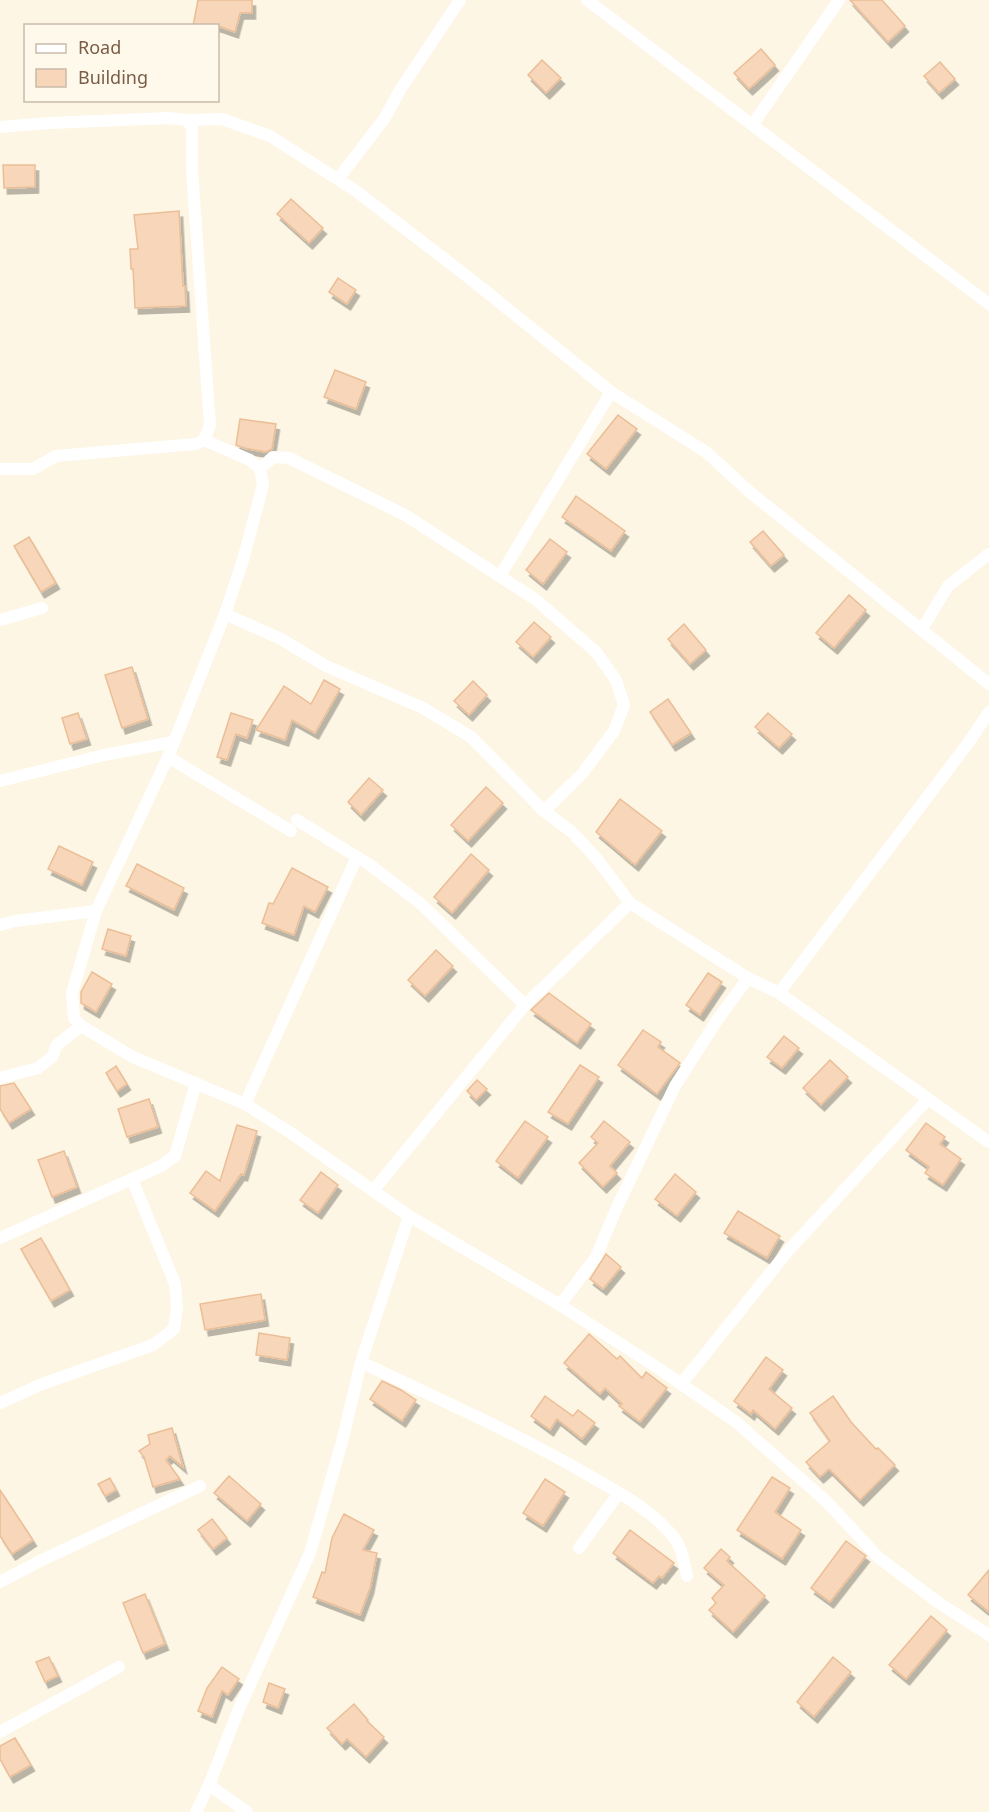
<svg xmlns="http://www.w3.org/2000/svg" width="989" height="1812" viewBox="0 0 989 1812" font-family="'Noto Sans',sans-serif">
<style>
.building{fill:#f7d6b9;stroke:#ebbe97;stroke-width:1.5;filter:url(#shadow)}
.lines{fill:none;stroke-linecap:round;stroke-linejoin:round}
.minor{stroke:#fff;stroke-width:12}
</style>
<defs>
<filter id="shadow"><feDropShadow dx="3.5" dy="6" stdDeviation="0" flood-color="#0004"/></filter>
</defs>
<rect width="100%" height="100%" fill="#fef6e4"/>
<!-- building -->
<g class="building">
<path d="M198,0H252V13H240L235,32L218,26H193Z"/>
<path d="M850,0H882L905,26L888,42Z"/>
<path d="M761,49L775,65L749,89L734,73Z"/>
<path d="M542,60L561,78L546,93L528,75Z"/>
<path d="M940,62L955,79L939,93L924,76Z"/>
<path d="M3,165H35V187L4,188Z"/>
<path d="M291,199L323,228L309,243L277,214Z"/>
<path d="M179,211L183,286H185L186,306L135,308L133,269H131L130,249H138L134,215Z"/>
<path d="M338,278L356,290L347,304L329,292Z"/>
<path d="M335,370L366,382L356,409L324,397Z"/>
<path d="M618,415L637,429L606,469L587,454Z"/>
<path d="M240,419L276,424L272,449L266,452L244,448L236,445Z"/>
<path d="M576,496L625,531L611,551L562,517Z"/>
<path d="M763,531L784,555L771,566L750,542Z"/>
<path d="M29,537L56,583L41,592L14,546Z"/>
<path d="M550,539L567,552L543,584L526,570Z"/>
<path d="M849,595L866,610L834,648L816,633Z"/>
<path d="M534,622L551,637L533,657L516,642Z"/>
<path d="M684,624L706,650L690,664L668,639Z"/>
<path d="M132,667L148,719L122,728L105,675Z"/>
<path d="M324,680L340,689L315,733L292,720L285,740L256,730L284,686L311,704Z"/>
<path d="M473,681L487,695L469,715L454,701Z"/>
<path d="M668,699L691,733L672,745L650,712Z"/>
<path d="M78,713L87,739L70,744L62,718Z"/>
<path d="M231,713L253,720L247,738L236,734L227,760L217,757Z"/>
<path d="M768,713L792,734L779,748L755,727Z"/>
<path d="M369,778L383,790L361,815L348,802Z"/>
<path d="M486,787L503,803L468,841L451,825Z"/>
<path d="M620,799L662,831L635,865L596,832Z"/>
<path d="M59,846L93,862L82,885L48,869Z"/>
<path d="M471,854L489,870L452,913L434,897Z"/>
<path d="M137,864L184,888L174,910L126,886Z"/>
<path d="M292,868L328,887L315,912L304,906L294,935L262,923L269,903L273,904Z"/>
<path d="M108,929L131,936L126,956L102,949Z"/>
<path d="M436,950L453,966L425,996L408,980Z"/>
<path d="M92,972L112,984L96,1012L81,1003V992Z"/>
<path d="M708,973L722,982L700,1015L686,1005Z"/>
<path d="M549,993L591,1024L577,1043L531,1010Z"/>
<path d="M643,1030L661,1042L658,1047L680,1063L657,1094L618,1065Z"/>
<path d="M784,1036L799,1048L782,1068L767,1057Z"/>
<path d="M830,1060L848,1077L821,1105L803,1088Z"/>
<path d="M580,1065L599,1077L568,1124L548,1112Z"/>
<path d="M116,1066L127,1084L117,1091L106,1073Z"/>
<path d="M477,1080L487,1089L476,1100L467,1091Z"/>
<path d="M14,1083L31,1109L9,1123L0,1109V1086Z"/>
<path d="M149,1099L158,1127L127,1137L118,1109Z"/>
<path d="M525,1121L548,1137L518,1178L496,1161Z"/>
<path d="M604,1121L630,1142L610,1166L617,1173L603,1187L579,1163L598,1143L591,1137Z"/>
<path d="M926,1123L945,1137L940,1144L961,1159L943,1185L925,1173L929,1167L906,1150Z"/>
<path d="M237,1125L257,1131L244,1175L241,1174L215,1211L190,1193L206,1171L220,1181Z"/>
<path d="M64,1151L77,1187L52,1197L38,1160Z"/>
<path d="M321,1172L338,1185L318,1213L300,1200Z"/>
<path d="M675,1174L696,1192L677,1216L655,1199Z"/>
<path d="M738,1211L780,1236L767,1258L724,1233Z"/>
<path d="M41,1238L70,1290L51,1301L21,1249Z"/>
<path d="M606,1254L621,1267L603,1289L590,1279Z"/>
<path d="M261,1294L265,1320L205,1330L200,1304Z"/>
<path d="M259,1333L290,1338L287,1360L256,1355Z"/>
<path d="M589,1334L617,1359L620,1356L642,1378L646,1372L667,1388L640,1422L619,1406L622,1404L605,1388L600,1394L564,1363Z"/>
<path d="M766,1357L783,1370L769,1389L792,1408L775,1429L753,1410L751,1414L734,1401Z"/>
<path d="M382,1381L401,1390L416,1400L402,1421L370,1399Z"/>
<path d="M545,1396L573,1416L578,1410L595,1423L582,1439L557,1419L550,1430L531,1416Z"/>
<path d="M833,1396L851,1422L876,1449L878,1448L895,1465L860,1500L829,1469L820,1477L806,1462L830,1441L810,1413Z"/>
<path d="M172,1428L183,1467L170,1456L166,1460L180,1479L153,1487L144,1457L139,1451L150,1444L148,1435Z"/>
<path d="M229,1476L261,1504L247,1521L214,1493Z"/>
<path d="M772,1477L790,1488L775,1512L801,1530L782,1559L737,1530Z"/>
<path d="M110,1478L116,1490L105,1496L98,1484Z"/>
<path d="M545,1479L565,1492L543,1526L523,1513Z"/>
<path d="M0,1490L33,1540L12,1554L0,1536Z"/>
<path d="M344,1514L374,1530L363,1550L377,1553L370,1588L360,1615L313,1597L322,1572L325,1573L332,1538Z"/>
<path d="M212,1519L227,1538L213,1549L198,1530Z"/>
<path d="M630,1530L674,1563L662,1578L659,1576L653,1583L613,1553Z"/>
<path d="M846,1541L866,1556L830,1602L811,1588Z"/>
<path d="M721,1549L730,1557L727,1561L765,1596L733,1632L709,1610L716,1603L712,1598L724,1585L704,1568Z"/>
<path d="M989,1570V1612L968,1595Z"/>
<path d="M145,1594L165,1644L143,1653L123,1603Z"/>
<path d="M931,1616L947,1630L906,1679L889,1665Z"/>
<path d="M49,1657L58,1676L45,1682L36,1662Z"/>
<path d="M833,1657L851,1672L814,1717L797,1702Z"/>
<path d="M222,1667L239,1679L228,1695L222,1691L212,1717L198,1711L207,1688Z"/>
<path d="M269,1683L285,1689L278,1708L263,1702Z"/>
<path d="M354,1704L368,1720L367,1721L384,1737L366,1757L347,1739L342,1744L327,1728Z"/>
<path d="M15,1738L31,1765L10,1777L0,1759V1746Z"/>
</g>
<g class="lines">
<!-- minor -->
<g class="minor">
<path d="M587,0L989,304"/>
<path d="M187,120L222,119L270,136L356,191L468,277L611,392L706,452L751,493L989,684"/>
<path d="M753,124L839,0"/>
<path d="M0,127L50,123L169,118L187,120L192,128V171L210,425L204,440L196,444L56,456L33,469H0"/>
<path d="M338,179L384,119L400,90L460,0"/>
<path d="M204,440L250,460L260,469L263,485L243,560L225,614L168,757L96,911L72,993L74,1018L81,1026L133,1057L245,1104L291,1133L409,1216L560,1305L661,1370L736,1422L827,1502L879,1558L939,1603L989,1635"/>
<path d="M260,469L273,457L289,458L405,515L535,599L596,652L616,680L624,705L614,731L582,774L544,811"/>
<path d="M500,576L611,392"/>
<path d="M225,614L281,639L326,666L423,708L471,737L544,811L573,833L597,859L630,903L748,978"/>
<path d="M0,620L42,608"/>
<path d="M922,629L948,586L989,554"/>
<path d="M168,757L291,831"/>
<path d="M0,781L104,755L173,742"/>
<path d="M297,820L370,865L420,903L525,1005"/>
<path d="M0,925L15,921L96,911"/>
<path d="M779,993L969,742L989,712"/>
<path d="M0,1078L38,1068L52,1057L57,1045L81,1026"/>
<path d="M245,1104L357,857"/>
<path d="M373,1191L525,1005L630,903"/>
<path d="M0,1238L161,1166L175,1156L196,1083"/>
<path d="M560,1305L596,1257L617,1207L675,1086L718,1019L748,978L779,993L989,1142"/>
<path d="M361,1362C438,1399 516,1433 590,1476C618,1492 650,1509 671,1534C682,1546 684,1561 687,1576"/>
<path d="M681,1384L788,1251L928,1099"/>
<path d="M0,1403L42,1384L153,1345L174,1329L177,1306L175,1284L132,1179"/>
<path d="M579,1548L619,1493"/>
<path d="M0,1582L40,1561L200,1486"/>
<path d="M0,1732L119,1667"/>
<path d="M209,1785L247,1812"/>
<path d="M196,1812L209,1785L239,1709L310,1553L343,1438L361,1362L409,1216"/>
</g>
</g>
<!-- legend -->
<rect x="24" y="24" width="195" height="78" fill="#fff9ec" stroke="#cabbaa" stroke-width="1.5"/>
<rect x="36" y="44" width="30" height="9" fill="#ffffff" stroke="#cabbaa" stroke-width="1.5"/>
<text x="78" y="54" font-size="18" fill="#7a5d47">Road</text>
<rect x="36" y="69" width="30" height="18" fill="#f7d6b9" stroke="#cabbaa" stroke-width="1.5"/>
<text x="78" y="84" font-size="18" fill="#7a5d47">Building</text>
</svg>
